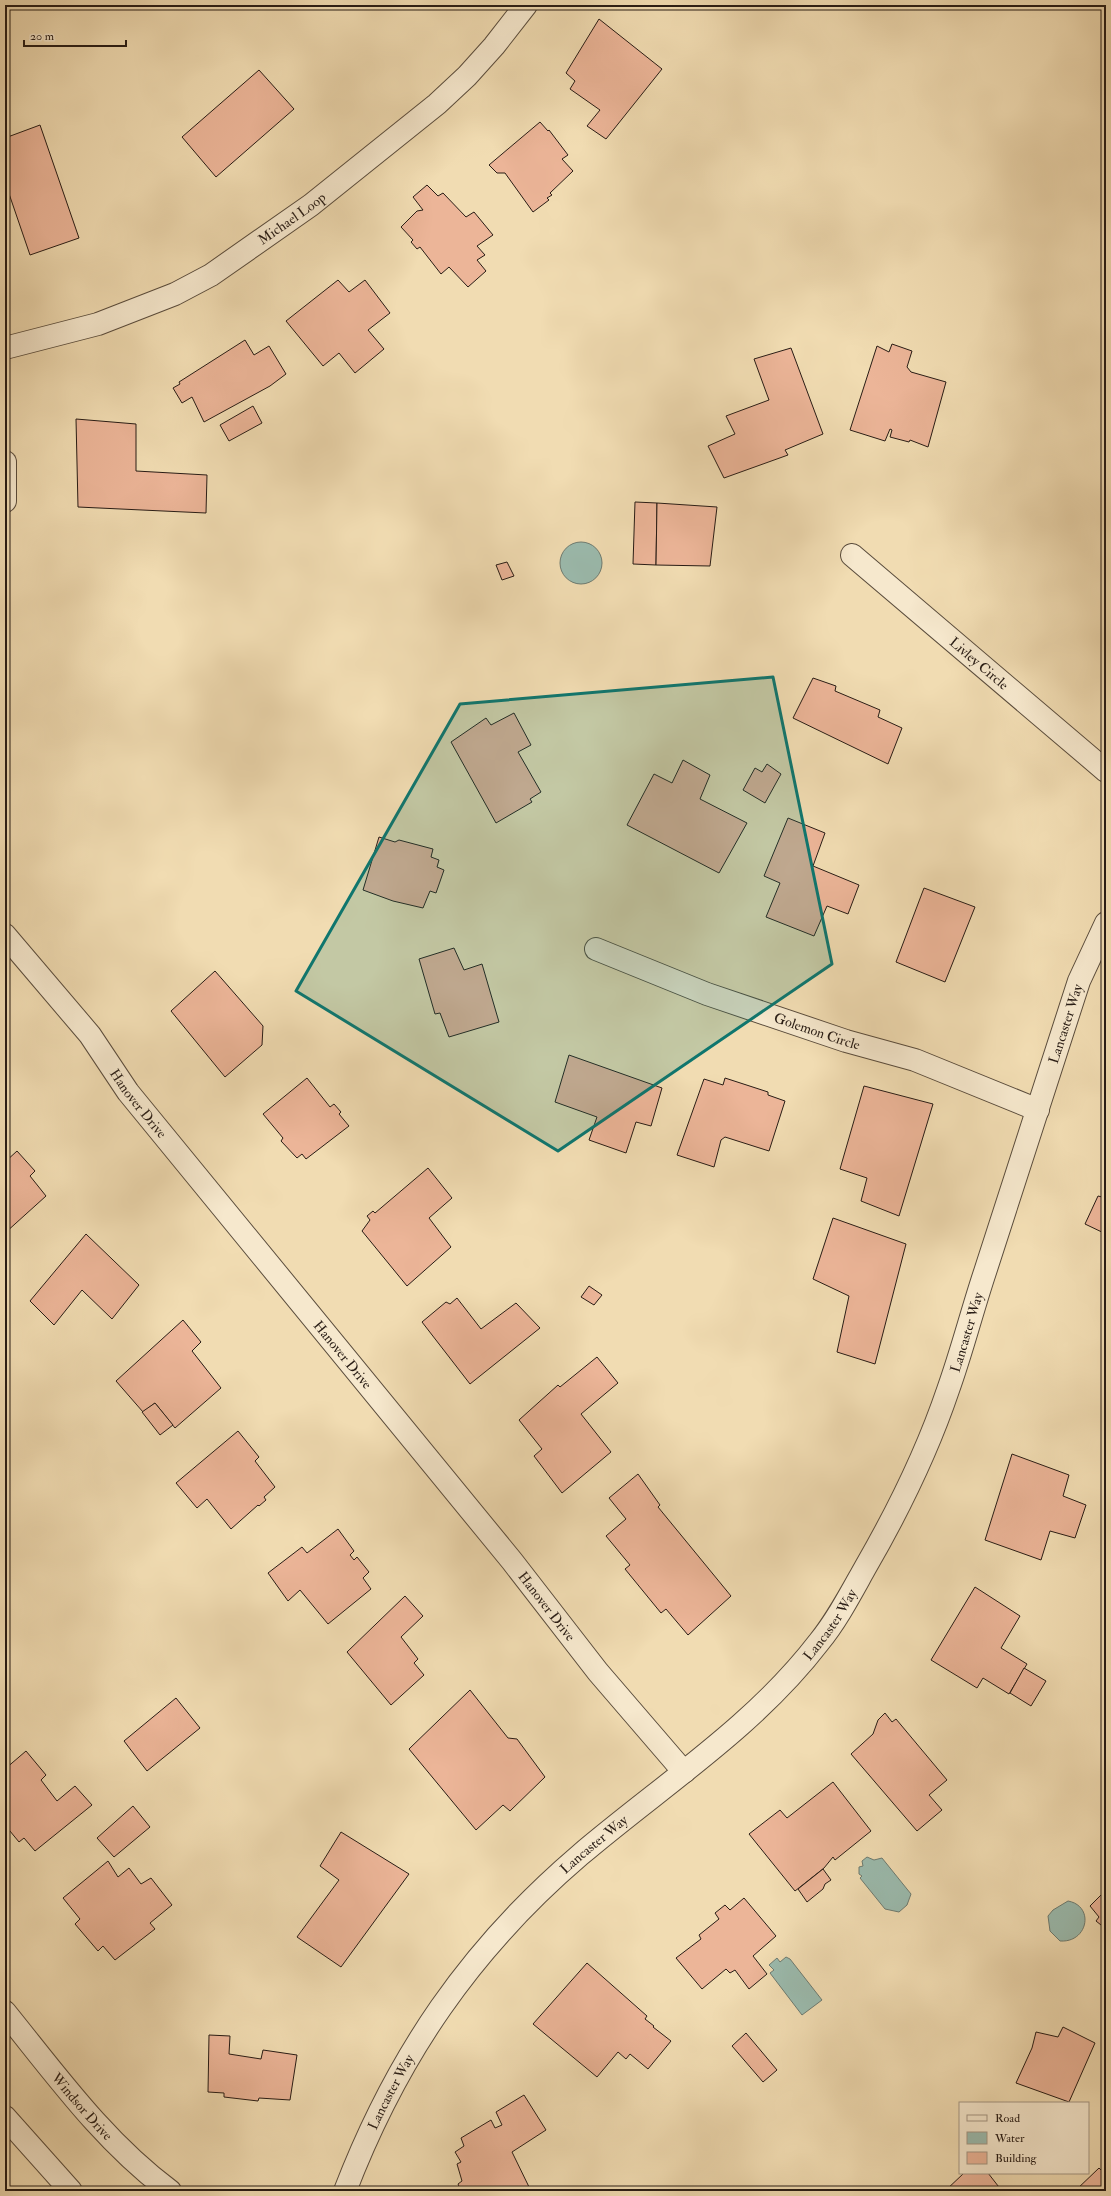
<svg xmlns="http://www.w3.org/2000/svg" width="1111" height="2196" viewBox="0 0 1111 2196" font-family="'IM FELL Double Pica',serif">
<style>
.water{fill:#9bbbae;stroke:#6d7b71}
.building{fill:#ecb598;stroke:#281c15}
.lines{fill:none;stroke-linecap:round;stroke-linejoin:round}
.minor-casing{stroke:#5a4c3c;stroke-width:24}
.minor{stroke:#f6e8cd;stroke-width:22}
.marked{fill:#0f766e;fill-opacity:0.2;stroke:#0f766e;stroke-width:3;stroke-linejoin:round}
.labels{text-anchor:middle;stroke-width:3.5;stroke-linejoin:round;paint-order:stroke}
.street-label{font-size:14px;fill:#281c15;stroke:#f6e8cd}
</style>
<rect width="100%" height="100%" fill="#f1dcb2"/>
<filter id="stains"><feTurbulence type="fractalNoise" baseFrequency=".005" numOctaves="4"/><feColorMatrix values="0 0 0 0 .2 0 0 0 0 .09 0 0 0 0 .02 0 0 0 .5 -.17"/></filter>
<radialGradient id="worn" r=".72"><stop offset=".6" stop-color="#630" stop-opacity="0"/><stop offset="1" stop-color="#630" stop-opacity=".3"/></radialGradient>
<!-- water -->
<g class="water">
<circle cx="581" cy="563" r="21"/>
<path d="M867,1857L874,1860L882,1858L911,1894L907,1905L899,1912L885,1909L860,1878L862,1876L859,1874V1867L863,1866L862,1861Z"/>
<path d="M1068,1901C1095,1906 1088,1943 1060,1941L1050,1931L1048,1916L1053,1910Z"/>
<path d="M786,1957L790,1959L822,2000L802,2015L770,1973L774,1970L769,1965L777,1958L780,1962Z"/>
</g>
<!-- building -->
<g class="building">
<path d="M599,19L662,69L606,139L587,126L600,110L570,89L575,81L566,73Z"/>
<path d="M259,70L294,109L216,177L182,137Z"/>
<path d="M540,122L548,131L549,130L568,155L562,159L573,171L550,193L552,195L547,198L549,200L533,212L505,173H497L489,165Z"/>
<path d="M40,125L79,238L30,255L5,182V138Z"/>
<path d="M427,185L438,196L443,193L466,217L474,212L493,235L477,246L485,255L477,260L486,271L468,287L449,267L441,274L420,247L417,249L411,242L413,240L401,227L417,211L423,210L413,197Z"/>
<path d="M338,280L349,292L365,280L390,313L368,330L384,349L355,373L339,353L323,366L286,321Z"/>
<path d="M245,340L254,355L269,346L286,374L270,386L204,422L192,397L182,403L173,388L180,384L179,382Z"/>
<path d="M892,344L912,351L907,367L911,372L946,382L928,447L910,440L909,442L890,437L892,430L890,429L885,441L850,430L877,346L889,352Z"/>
<path d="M791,348L823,434L785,450L788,455L724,478L708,446L735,434L726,416L769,400L754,359Z"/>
<path d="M253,406L262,423L229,441L220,425Z"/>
<path d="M76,419L136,424V471L207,475L206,513L78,507Z"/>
<path d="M635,502L657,503L656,565L633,564Z"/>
<path d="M657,503L717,507L710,566L656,565Z"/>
<path d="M507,562L514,576L502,580L496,565Z"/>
<path d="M813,678L836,686L835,691L880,710L878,717L902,728L888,764L793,718Z"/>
<path d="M514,713L531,745L518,752L541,792L530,799L532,802L496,823L451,742L486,718L491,725Z"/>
<path d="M683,760L710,775L700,799L747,823L719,873L627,825L654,774L672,783Z"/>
<path d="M767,764L781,774L765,803L743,790L755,768L762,772Z"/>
<path d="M788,818L825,833L813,866L859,885L848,914L827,906L814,936L766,917L780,883L764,876Z"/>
<path d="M379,837L395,842L399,840L433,849L431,857L439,860L437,867L444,870L436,893L430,891L423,908L393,901L363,890Z"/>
<path d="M924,888L975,907L945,982L896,962Z"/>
<path d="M454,948L464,970L482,964L499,1022L449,1037L440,1013L435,1014L419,959Z"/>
<path d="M215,971L263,1026L262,1045L225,1077L171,1011Z"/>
<path d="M569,1055L662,1088L651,1126L636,1122L626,1153L589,1140L597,1117L555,1102Z"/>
<path d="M307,1078L330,1107L334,1104L341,1112L339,1114L349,1126L306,1159L302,1154L297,1158L281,1141L283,1138L263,1114Z"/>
<path d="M725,1078L768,1092V1095L785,1101L769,1151L725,1137L721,1140L714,1167L677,1155L704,1079L723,1085Z"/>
<path d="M864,1086L933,1104L899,1216L861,1201L867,1178L840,1169Z"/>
<path d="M17,1151L35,1171L30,1176L46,1196L5,1233V1162Z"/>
<path d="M428,1168L452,1198L429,1218L451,1247L407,1286L362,1231L370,1220L367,1216L373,1211L375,1213Z"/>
<path d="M1098,1196L1106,1198V1234L1085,1224Z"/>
<path d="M833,1218L906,1244L875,1364L837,1352L849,1296L813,1279Z"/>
<path d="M86,1234L139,1285L112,1319L82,1290L54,1325L30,1301Z"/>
<path d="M1106,1250V1260L1103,1259Z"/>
<path d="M589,1286L602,1295L594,1305L581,1297Z"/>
<path d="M457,1298L481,1329L516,1303L540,1328L470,1384L422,1322L446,1302L450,1304Z"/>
<path d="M183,1320L201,1342L192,1351L221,1388L175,1428L155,1403L143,1412L116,1381Z"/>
<path d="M597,1357L618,1383L581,1414L611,1452L562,1493L534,1456L542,1449L519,1420L558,1385L560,1387Z"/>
<path d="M155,1403L173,1425L160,1435L142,1412Z"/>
<path d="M238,1431L259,1457L255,1461L275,1487L264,1497L266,1500L259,1506L258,1505L231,1529L207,1499L197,1508L176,1483Z"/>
<path d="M1012,1454L1069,1475L1063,1496L1086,1505L1075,1538L1050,1531L1041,1560L985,1540Z"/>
<path d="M638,1474L660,1505L658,1507L731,1596L688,1635L666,1609L661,1613L625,1569L630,1565L606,1536L626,1519L609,1498Z"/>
<path d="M338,1529L354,1551L350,1555L354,1560L357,1557L369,1572L363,1578L371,1589L328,1624L300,1590L288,1601L268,1573L302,1547L307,1553Z"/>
<path d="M975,1587L1020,1616L1001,1648L1027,1664L1009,1694L983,1678L977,1688L931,1660Z"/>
<path d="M405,1596L423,1616L401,1637L418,1659L414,1663L424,1675L391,1705L347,1652Z"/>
<path d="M1024,1668L1046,1681L1031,1706L1010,1693Z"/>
<path d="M470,1690L508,1738L517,1739L545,1777L510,1811L503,1805L476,1830L409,1749Z"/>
<path d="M176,1698L200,1728L147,1771L124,1741Z"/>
<path d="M885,1713L892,1722L896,1719L947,1780L929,1795L942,1810L917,1831L851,1754L873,1734L878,1720Z"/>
<path d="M26,1751L46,1775L41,1780L57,1801L75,1786L92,1805L35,1851L24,1838L19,1842L5,1825V1769Z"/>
<path d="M833,1782L871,1831L835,1860L833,1857L824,1868L795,1891L749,1834L780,1810L787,1818Z"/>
<path d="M133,1806L150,1827L114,1857L97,1838Z"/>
<path d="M341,1832L409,1874L341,1967L297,1937L339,1880L320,1866Z"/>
<path d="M108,1861L118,1877L129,1868L141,1884L151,1878L172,1905L150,1923L155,1929L115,1960L103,1946L98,1951L75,1924L80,1919L63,1898Z"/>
<path d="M823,1869L831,1880L825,1884L823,1889L807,1902L798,1889Z"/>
<path d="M1106,1890V1929L1096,1921L1099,1917L1090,1906Z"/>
<path d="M744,1898L776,1936L753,1956L767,1974L749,1989L735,1970L730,1973L726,1969L702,1989L676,1958L701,1939L699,1935L719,1919L715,1913L725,1905L730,1910Z"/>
<path d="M587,1963L647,2016L645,2019L654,2026L653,2027L671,2041L648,2069L630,2054L626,2059L618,2052L597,2077L533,2024Z"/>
<path d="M1063,2027L1095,2043L1069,2102L1016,2083L1032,2048L1036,2032L1058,2037Z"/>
<path d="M746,2033L777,2070L763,2082L732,2046Z"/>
<path d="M209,2035L230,2036L229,2054L261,2059L263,2050L297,2055L290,2100L259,2098L258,2101L224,2097V2093L208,2092Z"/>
<path d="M524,2095L546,2130L512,2152L531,2191H461L458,2184L462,2181L457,2164L461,2162L455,2152L464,2146L461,2138L491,2120L495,2128L502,2125L496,2112Z"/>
<path d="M1099,2168L1106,2175V2191H1075Z"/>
<path d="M964,2173H988L1002,2191H945Z"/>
</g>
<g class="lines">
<!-- minor casing -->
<g class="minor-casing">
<g id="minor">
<path id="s1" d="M5,348L98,324L175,294L211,275L311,205L437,104L467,76L494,46L526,5"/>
<path d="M5,462V501"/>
<path id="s2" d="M852,555L1106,771"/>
<path id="s3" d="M5,935L90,1035L128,1092L512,1561L598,1672L684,1772"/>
<path id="s4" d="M596,949L707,994L846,1041L915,1060L1038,1110"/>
<path id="s5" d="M5,2012C56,2075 104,2142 170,2191"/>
<path d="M5,2117L71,2191"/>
<path id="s6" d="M345,2191C397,2056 470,1949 580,1855C661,1786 754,1727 819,1642C837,1620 851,1593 865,1568C898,1511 927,1452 948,1390C962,1351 972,1311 985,1272C1016,1175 1048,1078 1079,981L1106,923"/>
</g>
</g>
<!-- minor -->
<use href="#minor" class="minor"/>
</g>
<!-- marked area -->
<path class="marked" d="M773,677L832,964L558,1151L296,991L460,704Z"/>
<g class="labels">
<!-- street labels -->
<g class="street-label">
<text dy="5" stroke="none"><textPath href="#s1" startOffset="318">Michael Loop</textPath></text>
<text dy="5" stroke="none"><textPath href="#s2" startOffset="167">Livley Circle</textPath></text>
<text dy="5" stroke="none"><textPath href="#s6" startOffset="1404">Lancaster Way</textPath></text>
<text dy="5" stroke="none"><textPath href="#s4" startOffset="236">Golemon Circle</textPath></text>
<text dy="5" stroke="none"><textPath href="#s3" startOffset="215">Hanover Drive</textPath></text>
<text dy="5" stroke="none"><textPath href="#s6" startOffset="1080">Lancaster Way</textPath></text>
<text dy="5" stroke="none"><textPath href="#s3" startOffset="539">Hanover Drive</textPath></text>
<text dy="5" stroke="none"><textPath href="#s3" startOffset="863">Hanover Drive</textPath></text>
<text dy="5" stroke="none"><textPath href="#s6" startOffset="756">Lancaster Way</textPath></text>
<text dy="5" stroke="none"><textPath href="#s6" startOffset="432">Lancaster Way</textPath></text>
<text dy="5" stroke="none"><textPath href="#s6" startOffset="109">Lancaster Way</textPath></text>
<text dy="5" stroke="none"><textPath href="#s5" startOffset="122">Windsor Drive</textPath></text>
</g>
</g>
<!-- margin -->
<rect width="1111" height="2196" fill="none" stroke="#f1dcb2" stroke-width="20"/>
<rect x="6" y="6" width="1099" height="2184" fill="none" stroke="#281c15" stroke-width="2"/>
<rect x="10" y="10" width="1091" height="2176" fill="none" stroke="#281c15"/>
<!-- legend -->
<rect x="959" y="2102" width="130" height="72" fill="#f6e8cd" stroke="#a49683"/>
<rect x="967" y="2115" width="20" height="6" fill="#f6e8cd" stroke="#a49683"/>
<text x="995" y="2122" font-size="12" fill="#281c15">Road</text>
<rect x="967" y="2132" width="20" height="12" fill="#9bbbae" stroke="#a49683"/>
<text x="995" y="2142" font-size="12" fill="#281c15">Water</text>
<rect x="967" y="2152" width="20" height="12" fill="#ecb598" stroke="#a49683"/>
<text x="995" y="2162" font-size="12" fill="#281c15">Building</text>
<!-- scale -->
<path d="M24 40v6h102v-6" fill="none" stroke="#281c15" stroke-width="2"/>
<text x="30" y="40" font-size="12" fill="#281c15" stroke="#f6e8cd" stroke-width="3" paint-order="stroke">20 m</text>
<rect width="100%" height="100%" filter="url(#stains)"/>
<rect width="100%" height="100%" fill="url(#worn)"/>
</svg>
